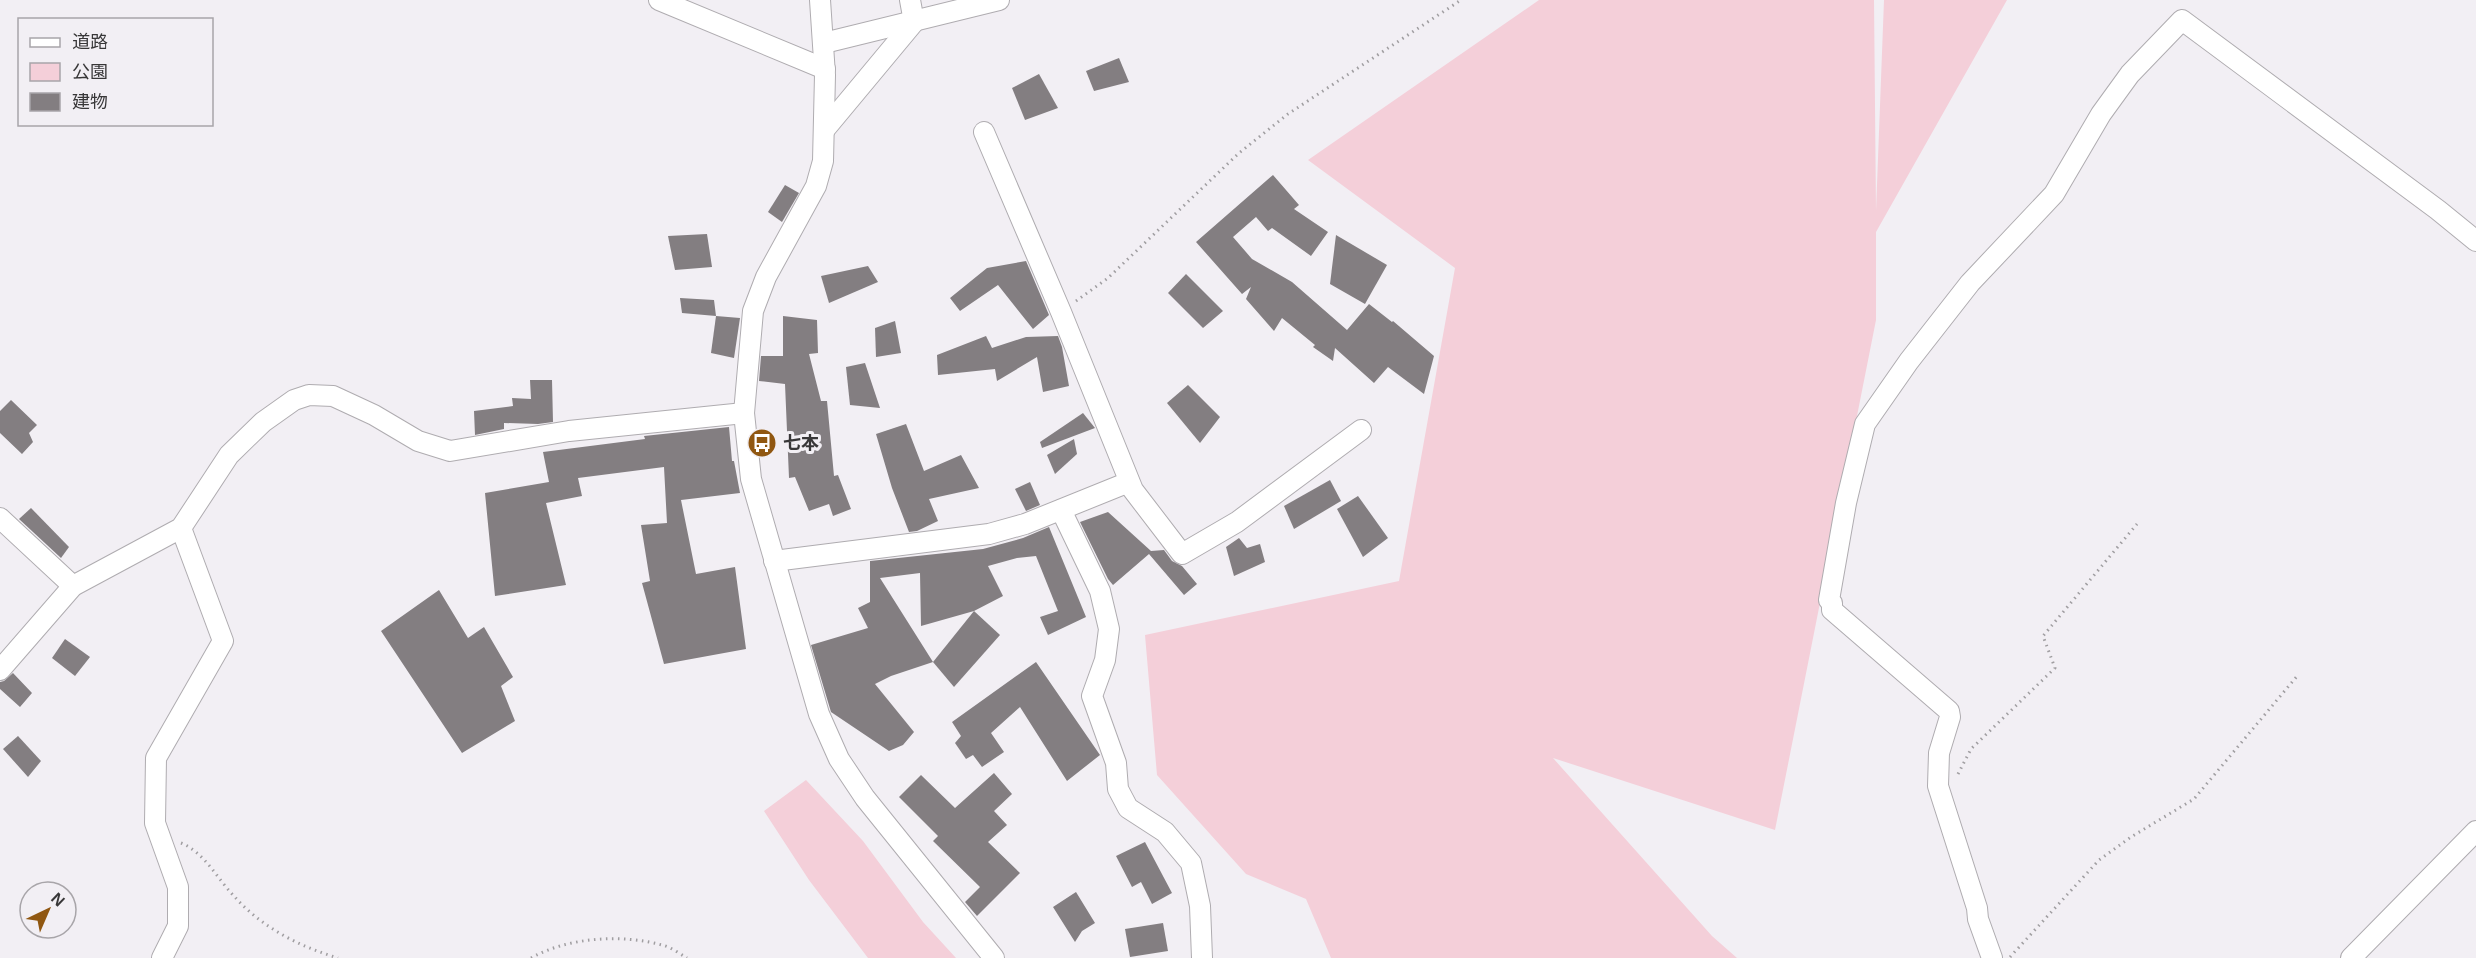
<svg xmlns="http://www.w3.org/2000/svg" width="2476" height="958" viewBox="0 0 2476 958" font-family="Arial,'Noto Sans JP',sans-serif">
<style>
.green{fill:#f4cfd9}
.building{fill:#837e81}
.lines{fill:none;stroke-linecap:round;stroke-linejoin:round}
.minor-casing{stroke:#afacb0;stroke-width:22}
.path{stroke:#a09ea1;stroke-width:3;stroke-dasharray:1.5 4.5;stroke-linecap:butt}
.minor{stroke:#fff;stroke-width:20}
.labels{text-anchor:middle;stroke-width:6;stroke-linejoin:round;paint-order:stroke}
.poi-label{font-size:18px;font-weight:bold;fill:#383738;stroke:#f2eff4;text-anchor:start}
</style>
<rect width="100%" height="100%" fill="#f2eff4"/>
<!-- green -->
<g class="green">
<path d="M1539,0H1874L1876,211L1884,0H2007L1876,232V320L1775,830L1553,758L1712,936L1737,958H1331L1306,899L1246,874L1157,775L1145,635L1399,581L1455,268L1308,160Z"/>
<path d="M806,780L863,841L923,922L956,958H868L809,880L764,811Z"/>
</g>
<!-- building -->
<g class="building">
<path d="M1119,58L1129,82L1094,91L1086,71Z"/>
<path d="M1039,74L1058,108L1025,120L1012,88Z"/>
<path d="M1273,175L1299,205L1294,209L1328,232L1311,256L1272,228L1268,231L1256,217L1233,237L1252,259L1292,282L1347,330L1369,304L1392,322L1393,321L1434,356L1424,394L1388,367L1374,383L1335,348L1333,361L1313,347L1315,345L1282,318L1274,331L1246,299L1251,287L1242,294L1196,242Z"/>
<path d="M785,185L799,193L782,222L768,212Z"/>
<path d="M707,234L712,267L675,270L668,236Z"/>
<path d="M1336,235L1387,265L1365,304L1330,284Z"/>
<path d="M1026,261L1049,315L1033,329L998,285L960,311L950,298L987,268Z"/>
<path d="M868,266L878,282L829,303L821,276Z"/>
<path d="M1186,274L1223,311L1203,328L1168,293Z"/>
<path d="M680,298L714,300L716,316L682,313Z"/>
<path d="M716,316L740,318L734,358L711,353Z"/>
<path d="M783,316L817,320L818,353L809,354L821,401H827L834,476L838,475L851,509L833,516L829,504L809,511L795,477L789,478L785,384L759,381L761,356H783Z"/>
<path d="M895,321L901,353L876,357L875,328Z"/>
<path d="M986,336L992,348L1026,337L1058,336L1062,347L1069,386L1043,392L1037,357L997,381L995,369L938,375L937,355Z"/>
<path d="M865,363L880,408L850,405L846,367Z"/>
<path d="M530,380H552L553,422L538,424L504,423V429L475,435L474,411L513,406L512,398L531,399Z"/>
<path d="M1188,385L1220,417L1200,443L1167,403Z"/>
<path d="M11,400L37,425L29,433L33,442L22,454L0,433V411Z"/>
<path d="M1083,413L1095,428L1042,448L1040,442Z"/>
<path d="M906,424L924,471L961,455L979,488L929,499L938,521L917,531L909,532L892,488L876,434Z"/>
<path d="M729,427L732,461H734L740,493L681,500L696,574L735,567L746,649L664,664L642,583L650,581L641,525L667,523L664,467L578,478L582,496L546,503L566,585L495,596L485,493L549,482L543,452L645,439L644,436Z"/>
<path d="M1074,439L1077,454L1055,474L1047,455Z"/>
<path d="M1330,480L1341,501L1294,529L1284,506Z"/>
<path d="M1030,482L1040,505L1026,511L1015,489Z"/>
<path d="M1358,496L1388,538L1363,557L1337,509Z"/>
<path d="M31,508L69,547L61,558L19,519Z"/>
<path d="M1108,512L1151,551L1164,550L1172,561L1182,566L1197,584L1184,595L1149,554L1113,585L1108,579L1080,522Z"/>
<path d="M1049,527L1086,617L1048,635L1040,617L1058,611L1036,556L1017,558L988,566L1003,596L974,611L921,626L920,573L880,578L933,662L891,676L875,684L914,732L903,745L889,751L831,712L811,645L868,628L858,608L870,602V561L983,549L1023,538Z"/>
<path d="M1239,538L1247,548L1260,544L1265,562L1234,576L1226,547Z"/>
<path d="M439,590L468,638L484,627L513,677L501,686L515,721L462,753L381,631Z"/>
<path d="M974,611L1000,635L954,687L933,662Z"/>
<path d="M65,639L90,657L75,676L52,658Z"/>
<path d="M1036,662L1100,755L1067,781L1020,707L991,733L1004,752L982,767L973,755L966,759L955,743L961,736L952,722Z"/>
<path d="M13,673L32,693L20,707L0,689V682L4,681Z"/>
<path d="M18,736L41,761L28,777L3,749Z"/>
<path d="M994,773L1012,794L994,811L1007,825L988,842L1020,873L977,916L965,902L980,887L933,841L938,836L899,797L921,775L955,808Z"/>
<path d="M1145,842L1172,893L1152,904L1141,882L1132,887L1116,856Z"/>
<path d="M1076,892L1095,923L1082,931L1075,942L1053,907Z"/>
<path d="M1163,923L1168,951L1130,957L1125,929Z"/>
</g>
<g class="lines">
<!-- minor casing -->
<g class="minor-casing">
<g id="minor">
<path d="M659,0L825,69"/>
<path d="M820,0L825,75L823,161L816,186L766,277L753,311L744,413L751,479L819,714L839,759L865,798L994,958"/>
<path d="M824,43L999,0"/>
<path d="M825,129L914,22L910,0"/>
<path d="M984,132L1061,312L1133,490L1182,554L1237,522L1361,430"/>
<path d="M1061,510L1100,591L1109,629L1105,660L1092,696L1116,763L1118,789L1128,808L1165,832L1191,863L1200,906L1202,958"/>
<path d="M0,518L73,586"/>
<path d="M774,561L989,534L1025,524L1129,482"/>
<path d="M0,670L73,586L181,528L229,455L263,422L294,400L309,395L333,396L374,415L418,441L450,451L569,431L744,413"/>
<path d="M162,958L178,926V887L155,823L156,758L223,641L181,528"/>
<path d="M1992,958L1978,919L1977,908L1938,786L1939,753L1950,717L1949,711L1832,610V603L1829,600L1846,503L1865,424L1909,361L1970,283L2054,194L2101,114L2130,74L2182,20L2438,210L2476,241"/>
<path d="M2351,958L2476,831"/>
</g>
</g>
<!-- path -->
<g class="path">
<path d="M1076,301L1108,278L1239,153L1288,114L1461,0"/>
<path d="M1958,774L1971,749L2055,668L2043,636L2137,524"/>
<path d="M181,843C204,852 217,878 233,895C261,927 298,946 338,958"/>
<path d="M2010,957L2099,860L2131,837L2194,799L2298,675"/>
<path d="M531,958C568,937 622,934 662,945C671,947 680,954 687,958"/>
</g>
<!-- minor -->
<use href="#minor" class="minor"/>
</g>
<!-- icons -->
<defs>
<g id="bus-disc" transform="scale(1.5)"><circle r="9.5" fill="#905711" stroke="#f2eff4"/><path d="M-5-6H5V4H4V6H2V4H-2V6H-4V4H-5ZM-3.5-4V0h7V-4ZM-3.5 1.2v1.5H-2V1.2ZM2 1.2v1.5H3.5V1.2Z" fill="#fff"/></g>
</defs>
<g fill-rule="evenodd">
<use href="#bus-disc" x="762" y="443"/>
</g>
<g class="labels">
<!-- poi labels -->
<g class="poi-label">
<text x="783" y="449">七本</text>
</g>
</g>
<!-- legend -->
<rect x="18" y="18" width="195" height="108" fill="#f2eff4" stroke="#a8a5a9" stroke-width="1.5"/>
<rect x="30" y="38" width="30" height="9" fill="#ffffff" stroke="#a8a5a9" stroke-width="1.5"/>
<text x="72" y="48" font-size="18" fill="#383738">道路</text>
<rect x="30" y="63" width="30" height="18" fill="#f4cfd9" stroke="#a8a5a9" stroke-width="1.5"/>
<text x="72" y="78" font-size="18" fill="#383738">公園</text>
<rect x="30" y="93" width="30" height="18" fill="#837e81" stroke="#a8a5a9" stroke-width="1.5"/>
<text x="72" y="108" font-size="18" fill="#383738">建物</text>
<!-- north arrow -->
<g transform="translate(48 910) rotate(44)"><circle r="28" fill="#f2eff4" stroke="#a8a5a9" stroke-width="1.5"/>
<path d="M0-4.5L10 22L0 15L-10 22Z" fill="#905711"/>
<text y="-9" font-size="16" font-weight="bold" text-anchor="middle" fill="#383738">N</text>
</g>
</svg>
